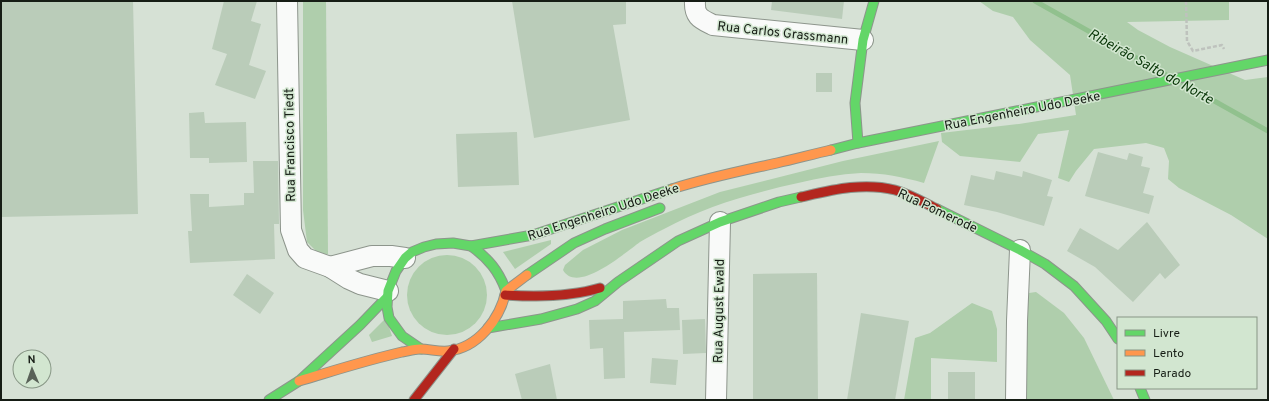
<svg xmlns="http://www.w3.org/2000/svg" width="1269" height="401" viewBox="0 0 1269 401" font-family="Overpass,sans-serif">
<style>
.green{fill:#afceac}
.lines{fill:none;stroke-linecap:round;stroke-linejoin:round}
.stream{stroke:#91c18e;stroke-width:5}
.building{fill:#baccb9}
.street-casing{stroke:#8d958c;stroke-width:22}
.fast-casing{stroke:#8d958c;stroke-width:11}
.slow-casing{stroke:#8d958c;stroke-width:11}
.jam-casing{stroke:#8d958c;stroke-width:11}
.path{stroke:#bec2bd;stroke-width:2.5;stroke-dasharray:4 2;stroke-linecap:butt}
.street{stroke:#f9faf9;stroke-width:20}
.fast{stroke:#63d668;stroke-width:9}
.slow{stroke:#ff974d;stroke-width:9}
.jam{stroke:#b3261e;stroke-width:9}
.labels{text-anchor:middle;stroke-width:3;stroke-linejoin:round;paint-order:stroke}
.street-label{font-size:13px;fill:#161d15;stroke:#d2e6d0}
.water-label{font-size:14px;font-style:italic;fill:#093708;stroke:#d2e6d0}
</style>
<rect width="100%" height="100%" fill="#d6e1d5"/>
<!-- green -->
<g class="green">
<path d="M303,1H326L328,254H319L307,242L303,210Z"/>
<path d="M979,1H1229V20L1127,22L1138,30L1170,47L1245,80L1268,77V239L1231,215L1179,188L1168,179L1169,161L1164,148L1146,143L1094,149L1076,171L1069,182L1058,178L1069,130L1038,134L1020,162L960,156L942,142L941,133L1019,124L1076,115L1070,75L1030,40L1013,17L993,11Z"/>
<path d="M939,141L924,183C903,177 883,173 861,173C840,174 819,178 798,183C753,193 705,206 664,229C656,233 648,237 640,242C626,252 577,295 563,270L565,265L583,250L622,230L720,192L843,161Z"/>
<path d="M551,240V244L515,269L503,252Z"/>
<circle cx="447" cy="295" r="40"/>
<path d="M1036,292L1064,313L1084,338L1114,400H1027L1025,317L1029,293Z"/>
<path d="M972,303L992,311L997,329V362L931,358V400H904L915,338L930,333Z"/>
<path d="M386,318L392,336L372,342L369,335Z"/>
</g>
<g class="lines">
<!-- stream -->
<g class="stream">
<path d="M1035,1L1165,74"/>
<path d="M1184,84L1268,131"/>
</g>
</g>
<!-- building -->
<g class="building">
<path d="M1,1H133L138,214L1,217Z"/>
<path d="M224,1H257L251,21L261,24L249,65L266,71L255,99L215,85L227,54L212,49Z"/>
<path d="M512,1H626V24L613,25L630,120L534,138Z"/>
<path d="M772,1H844L842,19L771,10Z"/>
<rect x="816" y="73" width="16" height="19"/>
<path d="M204,112L205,123L246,122L247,162L209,163V158H190L189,113Z"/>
<path d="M517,132L519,185L458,187L456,134Z"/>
<path d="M1098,152L1127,160L1129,153L1143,157L1141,166L1150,168L1143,193L1154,196L1149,214L1085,196Z"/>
<path d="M253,161H278L279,224H274L275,259L190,263L188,231H192L190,194H209V207L244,205V193H254Z"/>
<path d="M996,171L1022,177L1023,171L1052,180L1047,196L1053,197L1044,226L997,212L964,205L971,175L994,180Z"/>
<path d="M1147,222L1180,265L1165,279L1160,273L1133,302L1095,267L1067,251L1080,228L1118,250Z"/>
<path d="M817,273L818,400H753V274Z"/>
<path d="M247,274L274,293L260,314L233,295Z"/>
<path d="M666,299L667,308H679L680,330L624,332L625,378L604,379L603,348L590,349L589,320L623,319V301Z"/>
<path d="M861,313L909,321L895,400H847Z"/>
<path d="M705,319L706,353L683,354L682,320Z"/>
<path d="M652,358L678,360L676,385L650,383Z"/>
<path d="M550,364L557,400H522L515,374Z"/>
<rect x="948" y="372" width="27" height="28"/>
</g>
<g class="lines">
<!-- street casing -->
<g class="street-casing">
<g id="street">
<path d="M287,1L291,230L298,250L305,258L330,267L349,279L360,284L388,291"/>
<path d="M695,1C694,17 701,19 713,25L863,40"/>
<path d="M330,267L372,256H391L405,258"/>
<path d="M716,400L720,222"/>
<path d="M1016,400L1017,321L1020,250"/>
</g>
</g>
<!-- fast casing -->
<g class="fast-casing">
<g id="fast">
<path d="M858,143L855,103L863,40L874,1"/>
<path d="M831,150L858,143L1268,60"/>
<path d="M937,209L1020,250L1045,264L1074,286L1106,321L1118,339"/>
<path d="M471,246C488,258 499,271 506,291"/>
<path d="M527,275L574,243L605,229L660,208"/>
<path d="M488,328L541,319L577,309L595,301L618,282L678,241L720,222L779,202L801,197"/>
<path d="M421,349L402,336L389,318L387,307L388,291L396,271L405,258L412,252L424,247L436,244L453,243L471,246L533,235L672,189"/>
<path d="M1140,388L1145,400"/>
<path d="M269,400L299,381L360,325L387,297"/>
</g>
</g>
<!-- slow casing -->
<g class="slow-casing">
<g id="slow">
<path d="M672,189C706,178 741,171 777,163C795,159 813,154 831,150"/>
<path d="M299,381C333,371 367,360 402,352C408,351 414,349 420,349C430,349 438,352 448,351C478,348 500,319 506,291L527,275"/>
</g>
</g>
<!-- jam casing -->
<g class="jam-casing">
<g id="jam">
<path d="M801,197C832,190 863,182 895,190C910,194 923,202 937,209"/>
<path d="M505,295C537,297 569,297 600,288"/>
<path d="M414,400L454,349"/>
</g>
</g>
<!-- path -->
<path class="path" d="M1186,1L1187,41L1193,51L1222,45L1224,49"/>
<!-- street -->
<use href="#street" class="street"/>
<!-- fast -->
<use href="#fast" class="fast"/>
<!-- slow -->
<use href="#slow" class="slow"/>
<!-- jam -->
<use href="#jam" class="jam"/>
</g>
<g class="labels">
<!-- street labels -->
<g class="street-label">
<text transform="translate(783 32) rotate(6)" y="5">Rua Carlos Grassmann</text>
<text transform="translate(1022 110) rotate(-11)" y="5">Rua Engenheiro Udo Deeke</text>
<text transform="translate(289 145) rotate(-91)" y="5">Rua Francisco Tiedt</text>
<text transform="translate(938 210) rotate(25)" y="5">Rua Pomerode</text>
<text transform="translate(603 211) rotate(-18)" y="5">Rua Engenheiro Udo Deeke</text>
<text transform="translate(718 311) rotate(-89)" y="5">Rua August Ewald</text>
</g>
<!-- water labels -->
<g class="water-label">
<text transform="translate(1151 66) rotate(29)" y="5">Ribeirão Salto do Norte</text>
</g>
</g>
<!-- border -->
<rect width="1269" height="401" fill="none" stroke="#161d15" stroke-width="4"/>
<!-- legend -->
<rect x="1117" y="317" width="140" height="72" fill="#d2e6d0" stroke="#879685"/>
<rect x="1125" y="330" width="20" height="6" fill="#63d668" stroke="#879685"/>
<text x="1153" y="337" font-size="12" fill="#161d15">Livre</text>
<rect x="1125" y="350" width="20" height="6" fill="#ff974d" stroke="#879685"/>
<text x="1153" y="357" font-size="12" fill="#161d15">Lento</text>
<rect x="1125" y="370" width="20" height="6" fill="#b3261e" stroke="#879685"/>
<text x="1153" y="377" font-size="12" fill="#161d15">Parado</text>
<!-- north arrow -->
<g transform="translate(32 369) rotate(358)"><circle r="19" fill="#d2e6d0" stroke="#879685"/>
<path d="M0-3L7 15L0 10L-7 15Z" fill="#596258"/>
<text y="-6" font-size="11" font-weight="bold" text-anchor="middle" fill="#161d15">N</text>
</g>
</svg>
